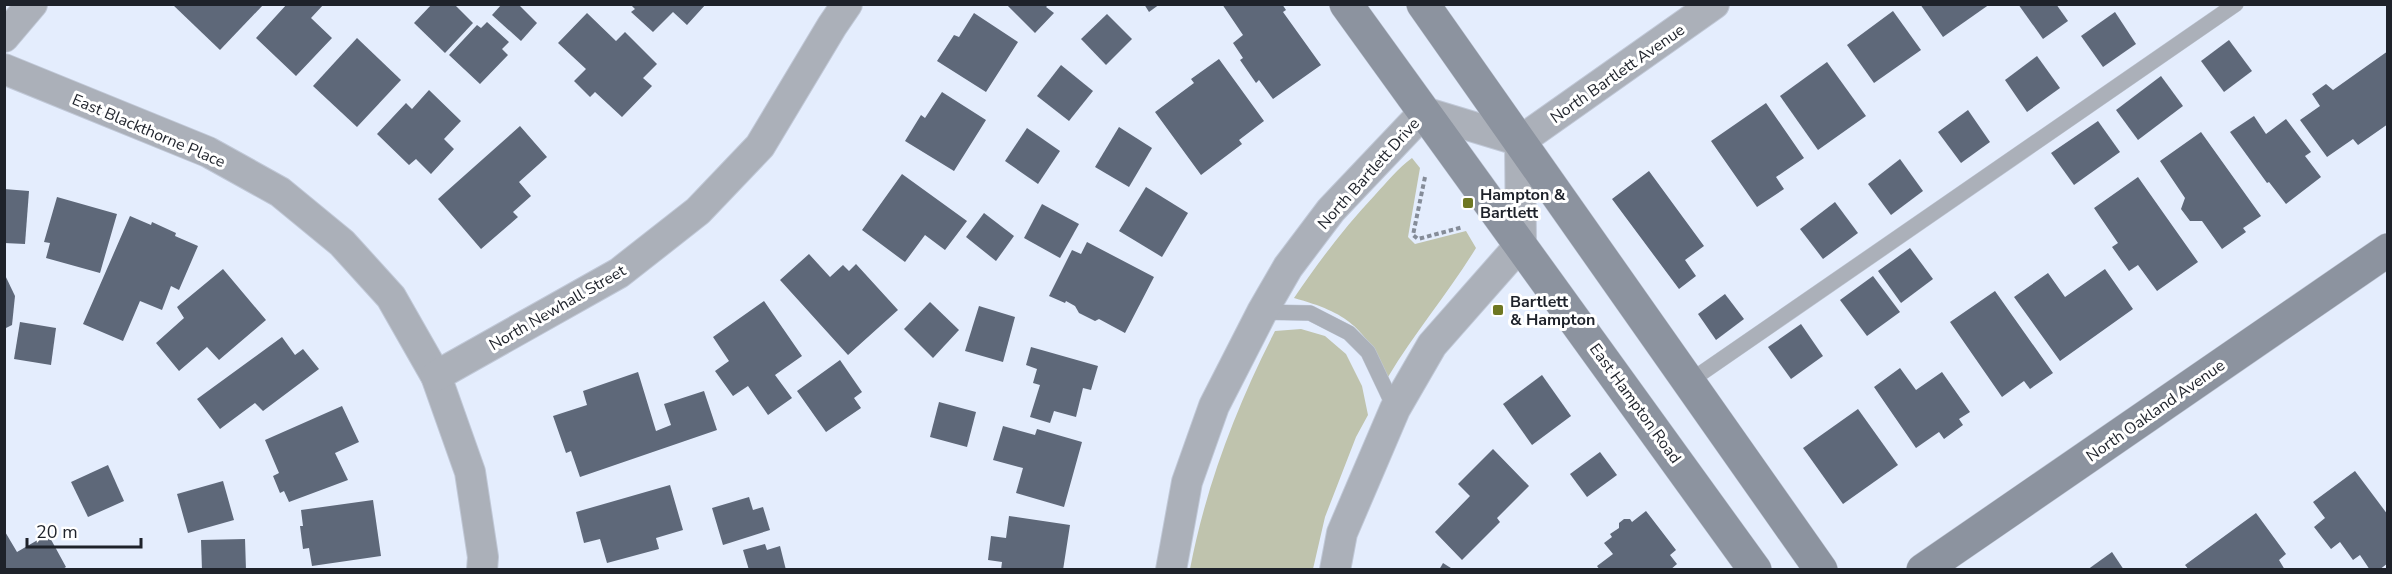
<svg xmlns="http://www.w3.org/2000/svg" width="2392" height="574" viewBox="0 0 2392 574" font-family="'Nunito Sans',sans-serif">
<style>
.green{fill:#bfc3ad}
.building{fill:#5e6879}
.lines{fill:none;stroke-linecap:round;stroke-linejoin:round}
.lane-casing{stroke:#c0c8d7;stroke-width:16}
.street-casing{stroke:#c0c8d7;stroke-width:32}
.secondary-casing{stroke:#c0c8d7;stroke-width:34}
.path{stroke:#858c98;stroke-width:4;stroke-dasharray:4.5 3;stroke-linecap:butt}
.lane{stroke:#abb0b9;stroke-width:15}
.street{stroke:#abb0b9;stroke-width:30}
.secondary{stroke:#8c939f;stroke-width:33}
.poi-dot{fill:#6e7722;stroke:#fff;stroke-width:2}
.labels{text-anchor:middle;stroke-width:6;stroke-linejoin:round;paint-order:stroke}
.street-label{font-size:16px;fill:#1e222a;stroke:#fff}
.poi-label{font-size:16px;font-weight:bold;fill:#1e222a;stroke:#fff;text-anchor:start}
</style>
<rect width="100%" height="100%" fill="#e4edfd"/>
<!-- green -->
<g class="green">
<path d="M1412,158L1420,168L1408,237L1415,244L1466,231L1476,248C1449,292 1415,332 1388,377C1364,327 1348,313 1294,298C1319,261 1345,227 1375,195C1387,182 1398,168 1412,158Z"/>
<path d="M1301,329L1325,336L1346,354L1362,386L1368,415L1356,437L1325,517L1313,569H1190C1206,486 1236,407 1275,331Z"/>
</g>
<!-- building -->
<g class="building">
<path d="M172,4H264L220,50Z"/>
<path d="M287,4H324L311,18L332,38L296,76L256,38Z"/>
<path d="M432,4H454L473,23L445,53L414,23Z"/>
<path d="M502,4H518L537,23L521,41L492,15Z"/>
<path d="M630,4H706L687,25L673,12L653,32L631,12L635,9Z"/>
<path d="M1006,4H1049L1046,7L1054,13L1035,33Z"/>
<path d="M1144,4H1160L1149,12Z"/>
<path d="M1222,4H1282L1286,10L1283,12L1321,65L1273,99L1259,80L1256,83L1240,60L1243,58L1233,43L1243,35Z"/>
<path d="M1920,4H1990L1943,37Z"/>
<path d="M2018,4H2056L2068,21L2043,39Z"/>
<path d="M1893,11L1921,50L1874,83L1847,45Z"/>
<path d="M2115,12L2136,44L2103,67L2081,36Z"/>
<path d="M587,13L616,41L625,32L657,64L643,78L652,86L622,117L595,92L590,97L574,81L586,69L558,43Z"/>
<path d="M974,13L1018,42L986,92L937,61L954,35L959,37Z"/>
<path d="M1107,14L1132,39L1106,65L1081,39Z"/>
<path d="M487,22L509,42L502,49L508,55L480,84L449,55L477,25L481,28Z"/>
<path d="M357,38L401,80L357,127L313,86Z"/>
<path d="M2229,40L2252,71L2224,92L2201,61Z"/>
<path d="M2388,51V124L2358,145L2353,139L2327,157L2300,120L2320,106L2312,94L2326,84L2333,90Z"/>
<path d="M2037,56L2060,88L2027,112L2005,80Z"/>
<path d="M1219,59L1264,121L1239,140L1242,144L1201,175L1155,112L1194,83L1191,79Z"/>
<path d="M1827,62L1866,116L1818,150L1780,96Z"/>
<path d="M1061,65L1093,91L1069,121L1037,96Z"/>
<path d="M2161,76L2183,106L2138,140L2116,110Z"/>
<path d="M429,90L461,121L444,139L454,149L431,174L416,159L409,165L377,134L406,103L412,109Z"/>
<path d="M942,92L986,120L954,171L905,141L921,115L925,118Z"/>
<path d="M1766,103L1804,158L1776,177L1784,189L1757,207L1711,141Z"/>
<path d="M1968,110L1990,142L1961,163L1938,132Z"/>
<path d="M2254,116L2266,134L2286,119L2311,152L2305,156L2321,177L2286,204L2269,182L2267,183L2230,132Z"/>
<path d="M2098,121L2120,152L2074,185L2051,153Z"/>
<path d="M520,126L547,157L519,182L531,196L513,212L518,217L481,249L438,199Z"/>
<path d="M1119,127L1152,148L1129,187L1095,167Z"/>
<path d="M1027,128L1060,151L1038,184L1005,161Z"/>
<path d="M2201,132L2261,216L2243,228L2246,232L2222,249L2202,221H2190L2181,209L2185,198L2160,161Z"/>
<path d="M1900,159L1923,191L1891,215L1868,184Z"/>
<path d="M1649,171L1704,246L1685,260L1696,276L1679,289L1612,199Z"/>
<path d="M902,174L967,221L945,250L925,235L905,262L862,230Z"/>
<path d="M2138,177L2198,262L2157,291L2138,265L2129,271L2112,247L2118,243L2094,208Z"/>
<path d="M1146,187L1188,213L1162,257L1119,231Z"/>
<path d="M4,189L29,191L25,244L4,243Z"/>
<path d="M57,197L117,214L100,273L46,258L50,243L44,242Z"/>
<path d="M1835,202L1858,233L1823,259L1800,229Z"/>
<path d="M1042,204L1079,224L1060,258L1024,238Z"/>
<path d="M984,213L1014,236L996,261L966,237Z"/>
<path d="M130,216L151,225L152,222L176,233L175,236L198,246L179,290L171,286L162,310L140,301L123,341L83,324Z"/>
<path d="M1087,242L1154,277L1125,333L1099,319L1095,321L1079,313L1075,306L1066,301L1065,303L1049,296L1072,250L1081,254Z"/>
<path d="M1910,248L1933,279L1901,303L1878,271Z"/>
<path d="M809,254L830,277L843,265L849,271L856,264L898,310L848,355L780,280Z"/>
<path d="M223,269L266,320L219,360L207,347L179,371L156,343L184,318L177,307Z"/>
<path d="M2105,269L2133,309L2060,361L2014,297L2048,273L2065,297Z"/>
<path d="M4,273L15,296L12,325L4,329Z"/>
<path d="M1873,276L1900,312L1867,336L1840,300Z"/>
<path d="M1995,291L2053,373L2030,389L2024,381L2002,397L1950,322Z"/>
<path d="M1725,294L1744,319L1716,340L1698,314Z"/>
<path d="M764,301L802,356L775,375L792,398L768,415L748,386L733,396L715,371L729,361L713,337Z"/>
<path d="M930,302L959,330L933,358L904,329Z"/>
<path d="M979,306L1015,317L1003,362L965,351Z"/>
<path d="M20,322L56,328L51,365L14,359Z"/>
<path d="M1801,324L1823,356L1791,379L1768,347Z"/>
<path d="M282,337L295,355L303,349L319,369L263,411L255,403L220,429L197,399Z"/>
<path d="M1031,347L1098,366L1091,390L1083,388L1076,417L1054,411L1050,423L1030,417L1040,385L1033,383L1037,369L1026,365Z"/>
<path d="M840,360L862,392L854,398L861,408L826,432L797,391Z"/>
<path d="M1900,368L1916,390L1942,372L1970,412L1959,419L1963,425L1944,439L1939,432L1916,448L1874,387Z"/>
<path d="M638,372L656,431L671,425L664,404L704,391L717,430L580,477L571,451L566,453L553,416L587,405L583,391Z"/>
<path d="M1542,375L1571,416L1532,445L1503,404Z"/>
<path d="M939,402L976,412L967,447L930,437Z"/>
<path d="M342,406L359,442L335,453L348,480L289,502L284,491L280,493L273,476L279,473L265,440Z"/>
<path d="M1858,409L1898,465L1843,504L1803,448Z"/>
<path d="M1003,426L1035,435L1037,429L1082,442L1064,507L1016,493L1023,468L993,460Z"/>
<path d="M1493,449L1529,486L1497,518L1500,522L1462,560L1435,532L1470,496L1458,484Z"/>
<path d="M1600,452L1617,475L1587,497L1570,474Z"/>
<path d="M108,465L124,501L88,517L71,482Z"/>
<path d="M2355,471L2388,515V563L2379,570H2370L2360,555L2353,560L2340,542L2331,549L2314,527L2325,518L2313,502Z"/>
<path d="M223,481L234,520L188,533L177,494Z"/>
<path d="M670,485L683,530L656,538L659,549L607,563L600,539L584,543L576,512Z"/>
<path d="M749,497L753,510L763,507L770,530L723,545L712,508Z"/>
<path d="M373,500L381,556L312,566L309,548L303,549L300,526H303L301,510Z"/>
<path d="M1646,511L1676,550L1670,555L1677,564L1670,570H1600L1597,566L1613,554L1604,543L1612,537L1610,534L1619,528V523L1624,519H1630L1632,522Z"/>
<path d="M2256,513L2286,554L2279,560L2285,570H2189L2185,565Z"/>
<path d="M1009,516L1070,525L1063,570H1001L1002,562L988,560L991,536L1006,538Z"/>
<path d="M4,530L17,552L48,534L66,567L61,570H4Z"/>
<path d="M245,539L246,570H202L201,540Z"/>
<path d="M765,544L767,550L780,546L786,570H749L743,550Z"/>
<path d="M2112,552L2124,570H2087Z"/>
<path d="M1443,563L1454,570H1439Z"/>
</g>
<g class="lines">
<!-- lane casing -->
<g class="lane-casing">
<g id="lane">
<path d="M1262,312L1310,313L1349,333L1368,352L1395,409"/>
<path d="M1690,381L2236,4"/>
</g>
</g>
<!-- street casing -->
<g class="street-casing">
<g id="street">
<path d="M4,37L32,4"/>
<path d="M4,69L208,152L280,192L342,243L391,297L436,376L470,472L483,557L482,570"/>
<path d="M1520,141L1714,4"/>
<path d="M436,376L619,273L698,211L760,146L832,26L847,4"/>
<path d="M1171,570L1187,482L1214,406L1262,312L1288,267L1331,210L1424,112L1520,141"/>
<path d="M1335,570L1342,533L1395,409L1432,345L1521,244L1520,141"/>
</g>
</g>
<!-- secondary casing -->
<g class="secondary-casing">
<g id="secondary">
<path d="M1346,4L1755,570"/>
<path d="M1423,4L1821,570"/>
<path d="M1923,570L2388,250"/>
</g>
</g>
<!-- path -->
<path class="path" d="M1425,177L1413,235L1418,239L1463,227"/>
<!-- lane -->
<use href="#lane" class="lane"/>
<!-- street -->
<use href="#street" class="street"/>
<!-- secondary -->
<use href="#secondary" class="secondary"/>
</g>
<!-- markers -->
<g class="poi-dot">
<rect x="1462" y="197" width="12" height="12" rx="3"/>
<rect x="1492" y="304" width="12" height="12" rx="3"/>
</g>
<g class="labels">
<!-- street labels -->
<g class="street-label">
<text transform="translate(1617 73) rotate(-35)" y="6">North Bartlett Avenue</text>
<text transform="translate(149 130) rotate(23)" y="6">East Blackthorne Place</text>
<text transform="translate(1368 173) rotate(-48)" y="6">North Bartlett Drive</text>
<text transform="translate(557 307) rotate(-30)" y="6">North Newhall Street</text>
<text transform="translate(1636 403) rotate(54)" y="6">East Hampton Road</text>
<text transform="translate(2155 410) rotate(-35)" y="6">North Oakland Avenue</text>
</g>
<!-- poi labels -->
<g class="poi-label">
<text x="1480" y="200">Hampton &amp;<tspan x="1480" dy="18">Bartlett</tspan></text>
<text x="1510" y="307">Bartlett<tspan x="1510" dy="18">&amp; Hampton</tspan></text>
</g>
</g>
<!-- border -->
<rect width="2392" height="574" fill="none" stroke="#1e222a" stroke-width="12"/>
<!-- scale -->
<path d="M27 538v9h114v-9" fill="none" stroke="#1e222a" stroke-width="3"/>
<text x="36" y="538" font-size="18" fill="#1e222a" stroke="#ffffff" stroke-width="4.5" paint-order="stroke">20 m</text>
</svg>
